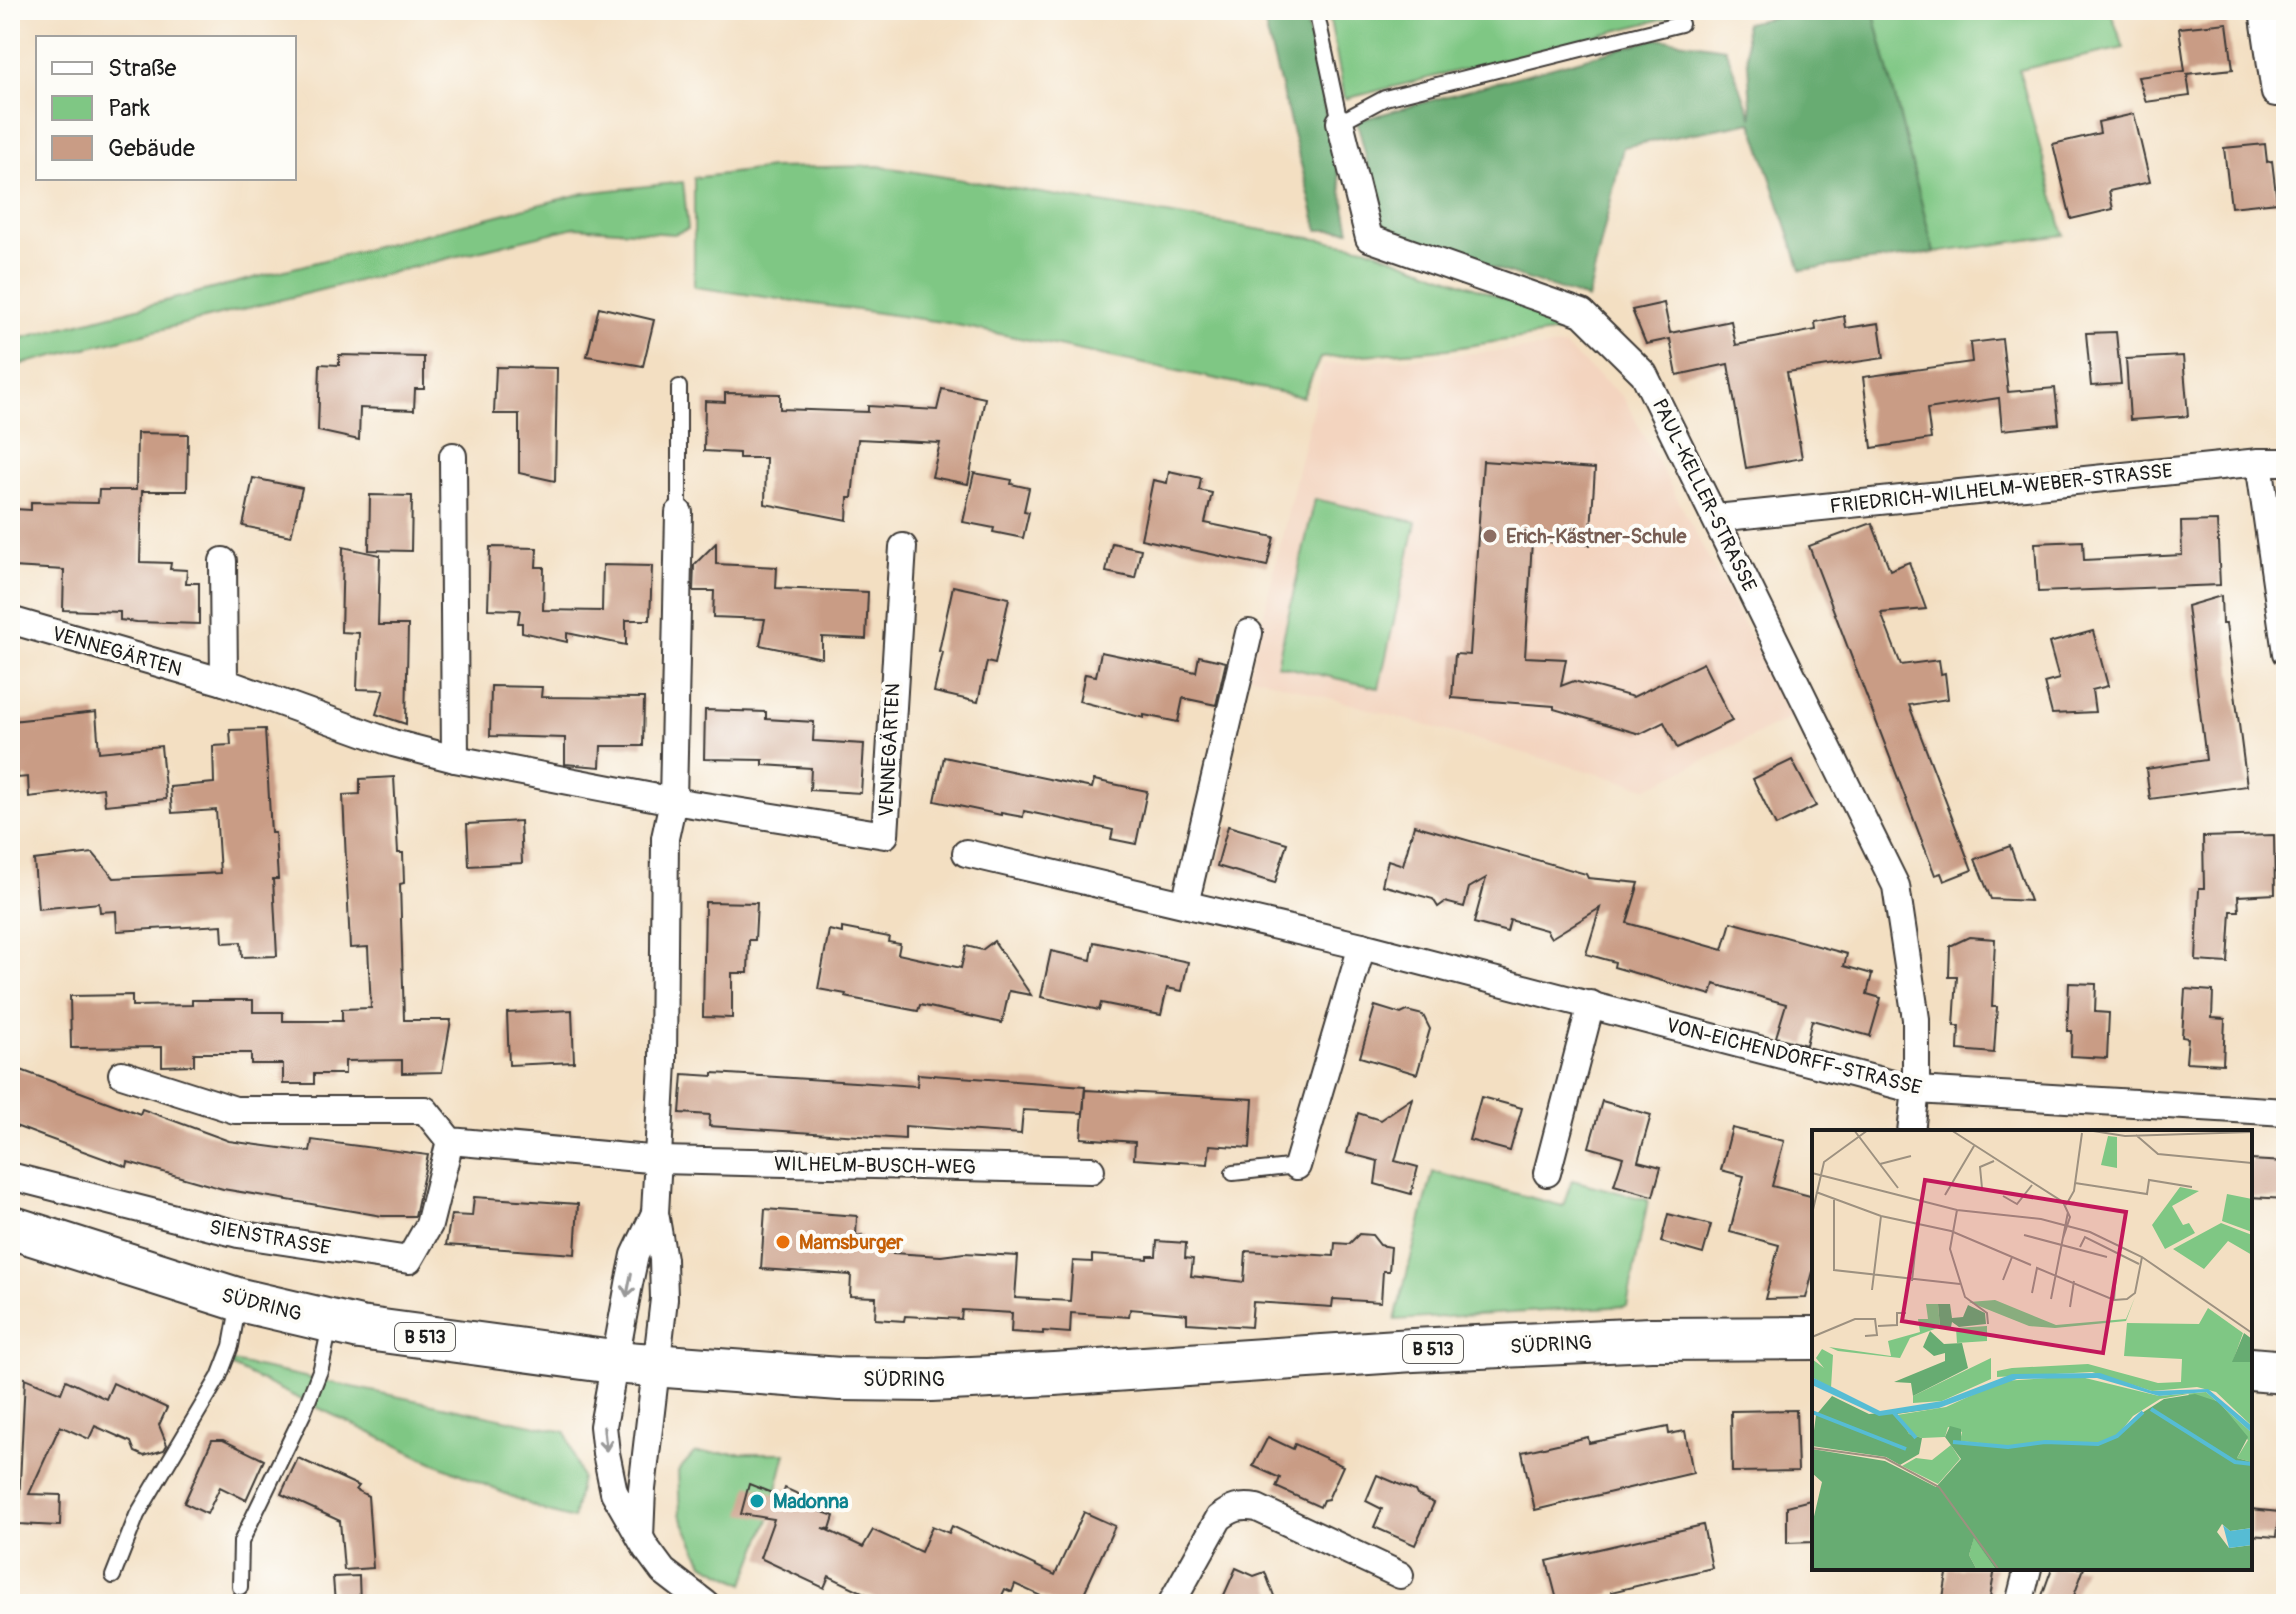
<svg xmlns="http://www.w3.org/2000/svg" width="2296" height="1614" viewBox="0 0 2296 1614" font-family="Pangolin,sans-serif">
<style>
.built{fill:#f3d4bf}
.green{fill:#7fc784;stroke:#4e7250;stroke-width:2}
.forest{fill:#67ac72;stroke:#426447;stroke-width:2}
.building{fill:#c99c85}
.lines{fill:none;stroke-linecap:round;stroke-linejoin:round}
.lane-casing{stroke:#3c3935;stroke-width:18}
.street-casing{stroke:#3c3935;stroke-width:30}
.primary-casing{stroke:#3c3935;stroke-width:46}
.lane{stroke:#fff;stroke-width:14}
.street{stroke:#fff;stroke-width:26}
.primary{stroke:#fff;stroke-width:42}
.oneway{stroke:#999}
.education-dot{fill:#8d6e63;stroke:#fdfcf7;stroke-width:3}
.food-dot{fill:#e8710a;stroke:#fdfcf7;stroke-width:3}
.culture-dot{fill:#0f9aa8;stroke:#fdfcf7;stroke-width:3}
.labels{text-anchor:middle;stroke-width:8;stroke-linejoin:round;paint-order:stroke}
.shield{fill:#fdfcf7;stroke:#605f5e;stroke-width:2}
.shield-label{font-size:18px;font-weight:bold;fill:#1c1c1c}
.street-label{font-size:20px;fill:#1c1c1c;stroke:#fdfcf7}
.education-label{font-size:20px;font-weight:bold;fill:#785e54;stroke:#fdfcf7;text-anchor:start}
.food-label{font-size:20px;font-weight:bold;fill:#c56008;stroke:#fdfcf7;text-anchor:start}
.culture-label{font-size:20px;font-weight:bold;fill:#0d838f;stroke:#fdfcf7;text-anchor:start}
.inset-river{fill:none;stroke:#56bcd4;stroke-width:4}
.inset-road{fill:none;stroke:#9d9180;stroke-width:2}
.view{fill:#c2185b;fill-opacity:0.15;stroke:#c2185b;stroke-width:4}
.inset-edge{fill:none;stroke:#1c1c1c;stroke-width:4}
</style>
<rect width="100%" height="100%" fill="#fdfcf7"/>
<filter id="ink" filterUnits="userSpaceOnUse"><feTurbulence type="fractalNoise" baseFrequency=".0125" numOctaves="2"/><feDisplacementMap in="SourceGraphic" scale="16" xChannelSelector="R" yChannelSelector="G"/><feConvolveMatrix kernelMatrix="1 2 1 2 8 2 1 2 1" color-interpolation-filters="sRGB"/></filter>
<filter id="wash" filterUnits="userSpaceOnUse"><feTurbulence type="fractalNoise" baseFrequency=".006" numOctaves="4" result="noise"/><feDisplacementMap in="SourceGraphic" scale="32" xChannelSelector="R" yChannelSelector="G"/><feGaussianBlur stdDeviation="1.8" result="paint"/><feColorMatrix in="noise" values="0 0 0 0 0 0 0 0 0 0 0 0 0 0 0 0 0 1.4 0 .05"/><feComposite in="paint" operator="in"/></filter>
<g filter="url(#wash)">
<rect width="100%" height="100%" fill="#f3dfc2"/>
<!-- built -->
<path class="built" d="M1564,346L1624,398L1793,717L1647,788L1249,675L1323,365Z"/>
<!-- green -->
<g class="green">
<path d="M1328,10H1682L1683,14L1345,99Z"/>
<path d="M1873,10H2110L2124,48L2019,70L2064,235L1934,253Z"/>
<path d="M879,166L1365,247L1585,328L1448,349L1320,358L1303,397L942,322L694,287V178L771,168Z"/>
<path d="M683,182L688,229L674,234L575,227L10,367V341L584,193Z"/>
<path d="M1315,499L1416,522L1379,688L1277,665Z"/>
<path d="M1433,1172L1563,1206L1572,1180L1648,1200L1627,1306L1395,1320Z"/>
<path d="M214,1358L566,1432L581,1478L573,1519L545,1511L421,1457Z"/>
<path d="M694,1453H786L770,1517L744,1584L703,1563L680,1514L678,1471Z"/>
</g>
<!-- forest -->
<g class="forest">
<path d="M1261,10H1304L1350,230H1318Z"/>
<path d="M1809,10H1873L1934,253L1801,270L1752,122L1623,147L1588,299L1385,233L1357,121L1658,38L1725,48L1752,118L1745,23Z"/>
</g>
<g id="blocks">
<!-- building -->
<g class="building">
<path d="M2227,23L2233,69L2187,74L2190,96L2146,102L2138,77L2185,71L2179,28Z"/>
<path d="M2134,114L2150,182L2109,191L2113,209L2071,219L2053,144L2100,133L2098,122Z"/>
<path d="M2265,144L2267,162L2272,161L2277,202L2231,207L2224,148Z"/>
<path d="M1664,303L1670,333L1731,321L1736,345L1816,330L1815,322L1844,316L1846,328L1879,323L1884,358L1787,372L1802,458L1746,468L1728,364L1677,375L1670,339L1646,344L1632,310Z"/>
<path d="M599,307L654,320L643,366L587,356Z"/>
<path d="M2116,332L2121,384L2091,386L2086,333Z"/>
<path d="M2002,339L2008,392L2055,388L2059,424L2002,430L1999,398L1927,409L1931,439L1872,448L1863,377L1972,362L1970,343Z"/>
<path d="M339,355L424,357V389H415L414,410L360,408L359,440L318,431L320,364L339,365Z"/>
<path d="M2183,356L2188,416L2130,420L2126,359Z"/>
<path d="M496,367L557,368L555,481L519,473V414H494Z"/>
<path d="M942,389L985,398L968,484L932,477L940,443L858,439L852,498H848L847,520L765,504L766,458H739V453L704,451L705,401L725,402V393L780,394V409L868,412V406L937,410Z"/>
<path d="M137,433L188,434L187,491H142L140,562L171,563L170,569L187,570L186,583H199V624L137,622L120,620V612L63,610L64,570L13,567L14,509L31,510V502L98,503L99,490H136Z"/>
<path d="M1483,461L1595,469L1590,545L1532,541L1525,657L1566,659L1561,686L1574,681L1633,697L1703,663L1732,721L1677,748L1664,722L1640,734L1554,709V706L1452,698L1455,654L1470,655Z"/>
<path d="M1169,471L1201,478L1199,490L1212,493L1205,523L1274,537L1267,566L1141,539L1153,480L1167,483Z"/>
<path d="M974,473L1012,480L1011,484L1029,488L1024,511L1029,512L1023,538L993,532L994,528L963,522Z"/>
<path d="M253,478L302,488L291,536L243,526Z"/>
<path d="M370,495L412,496L411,551L369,550Z"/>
<path d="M2217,521L2220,585L2038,592L2035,543L2083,541L2084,560L2182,555L2181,522Z"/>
<path d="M1872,523L1890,570L1909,562L1926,609L1881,613L1901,665L1939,660L1941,674L1945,673L1948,699L1909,705L1972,870L1944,881L1941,873L1935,875L1809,546Z"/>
<path d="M716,543V564L777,567L776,588L868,592L866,639L822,637V658L760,645L765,619L713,617L714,591H693L694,565Z"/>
<path d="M1112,543L1141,549L1135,578L1106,572Z"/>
<path d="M343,547L380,555L378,625H408L406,724L376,714L384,690L357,689L359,633L341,632Z"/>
<path d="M490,547L537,548L536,567H544L543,610L602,611L603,565L652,566L650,620H626V645L567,633V642L522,632V623H518L520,610L488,609Z"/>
<path d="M953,586L1009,598L995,664L987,662L978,702L934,692L943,652L939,651Z"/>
<path d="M2221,596L2222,624H2226L2247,786L2150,799L2146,769L2206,760L2187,606Z"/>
<path d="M2093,631L2108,686L2092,690L2095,712L2052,714L2044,683L2059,679L2049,643Z"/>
<path d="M1101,652L1196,672L1199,656L1226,662L1216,705L1183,698L1178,722L1144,715V718L1079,701L1085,674L1096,676Z"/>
<path d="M491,686L542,687L541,697L644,698L643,746H601L600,767L565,764V738L490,736Z"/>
<path d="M705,710L766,712V719L814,722L813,741L864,744L861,793L810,790L811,768L763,765V760L704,759Z"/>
<path d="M96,712L99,752L161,746L166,799L105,805L103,788L29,797L28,777L17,778L12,721Z"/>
<path d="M265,729L271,833H275L278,879H273L277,956L242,957L241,942L223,943L222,925L117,931L116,911L100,912L99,903L38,909L34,860L93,853L114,878L220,873L216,810L172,813L170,787L214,783L213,746L231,745L230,730Z"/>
<path d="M944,757L1092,788L1094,780L1147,791L1136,844L1111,839L1113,830L1024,811L1023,817L1001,813V815L935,801Z"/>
<path d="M1792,760L1816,806L1776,826L1753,779Z"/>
<path d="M394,777L398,853H403L404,883L400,884L404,1020H451L442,1072L402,1073V1060L345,1061V1074H314V1084H283V1064H251V1053H194V1065L162,1066V1047L71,1048L70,996L132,995V1006L192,1005V1000H253V1012H283V1021H342V1009L371,1008L368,947L350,948L343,795L360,794V779Z"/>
<path d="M520,821L522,863L469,866L467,824Z"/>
<path d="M1414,825L1586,874L1588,878L1639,883L1627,923L1723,950L1731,922L1847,954L1844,966L1872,974L1867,994L1881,998L1870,1036L1812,1020L1806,1045L1776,1037L1786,1004L1714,984L1711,995L1614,967L1615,962L1586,954L1600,908L1551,938L1546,930L1510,920L1507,932L1474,923L1486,878L1469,888L1464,907L1445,902L1438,907L1433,899L1382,885L1388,860L1403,865Z"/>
<path d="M1228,826L1287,843L1275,883L1217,866Z"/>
<path d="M2274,835L2275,894L2238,896L2239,911H2231L2228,963L2196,961L2199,888H2204L2203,837Z"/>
<path d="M2010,846L2030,901L1991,899L1975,859Z"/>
<path d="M705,902L757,903L755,940H749L748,973H732V1018L703,1017Z"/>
<path d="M842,928L889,937L888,942L900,944L898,954L961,968L966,946L982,950L994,941L1031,995L1009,991L1002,1023L920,1005L918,1011L845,997L846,994L818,989L829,930L842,933Z"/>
<path d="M1969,937L1995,939L1992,1007H1997L1994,1053L1958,1050L1959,1026H1954L1957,977H1949L1950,946Z"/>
<path d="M1094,942L1188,962L1182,991L1167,988L1161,1015L1101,1003L1099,1010L1041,997L1051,951L1091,960Z"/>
<path d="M2069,983L2096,984L2095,1012L2109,1013L2107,1058L2071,1056L2072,1031H2067Z"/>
<path d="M2185,989L2213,991L2212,1018L2225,1019L2223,1064L2186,1062L2188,1038L2182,1037Z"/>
<path d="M1375,1006L1401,1014L1407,1011L1423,1015L1430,1029L1417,1074L1360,1057Z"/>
<path d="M572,1010L574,1062L509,1065L507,1013Z"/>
<path d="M10,1066L140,1114L142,1109L229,1141L310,1152L312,1140L428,1155L415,1216H382L223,1189L128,1162L127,1167L42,1136L10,1124Z"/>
<path d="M713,1073L917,1086L918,1074L1085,1086L1083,1113L1023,1110L1021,1134L905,1126V1139L709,1126L710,1115L680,1113L683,1074L713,1076Z"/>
<path d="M1085,1090L1253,1099L1250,1148L1210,1145L1208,1164L1134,1159L1135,1142L1081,1138Z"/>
<path d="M1481,1097L1522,1108L1510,1151L1469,1140Z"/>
<path d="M1412,1098L1395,1161L1418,1167L1411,1194L1375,1184L1378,1161L1347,1153L1358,1113L1380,1120Z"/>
<path d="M1602,1101L1651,1115L1638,1161L1661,1167L1653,1196L1614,1185L1623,1157L1589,1147Z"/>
<path d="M1732,1128L1784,1141L1772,1186L1814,1197V1268L1806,1298L1765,1299L1779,1245L1730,1232L1744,1176L1721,1170Z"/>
<path d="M2250,1160L2286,1162V1199L2250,1197Z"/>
<path d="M474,1197L578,1204L575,1254L446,1245L451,1215L472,1216Z"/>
<path d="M765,1209L857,1216L856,1236L862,1235L861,1251L941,1256L964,1253L1018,1256L1015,1298L1070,1301L1073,1261L1092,1262V1255L1148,1259V1256H1156L1157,1241L1186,1243L1185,1258L1193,1259L1191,1276L1244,1282L1246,1251L1334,1256L1335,1243L1349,1244L1359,1234L1372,1235L1380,1245L1391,1247L1389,1271H1383L1381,1302L1333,1299L1332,1307L1253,1302L1251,1327L1187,1323V1314L1130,1309L1129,1317L1071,1313L1070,1333L1043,1331V1334L1011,1332L1012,1313L962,1310L961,1319L905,1316L904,1321L875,1319L876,1297L850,1296L851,1275L761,1269Z"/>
<path d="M1668,1214L1711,1225L1703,1254L1661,1242Z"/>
<path d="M25,1378L61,1393L66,1380L106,1399L113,1383L167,1408L159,1425L167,1445L164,1450L144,1456L135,1452L131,1442L95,1426L89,1439L60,1426L29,1494L61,1495L60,1526L18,1524Z"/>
<path d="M1796,1410L1798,1471L1732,1472L1731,1411Z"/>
<path d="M1668,1427L1669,1434L1685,1431L1693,1473L1535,1510L1522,1452L1588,1437L1589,1443Z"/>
<path d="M1268,1437L1293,1449L1295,1444L1343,1466L1328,1499L1323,1500L1320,1507L1276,1487L1280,1478L1253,1466Z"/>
<path d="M212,1440H223L264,1460L246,1500L220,1487L207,1514L184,1503Z"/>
<path d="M298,1458L359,1486L356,1490L368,1496L373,1568L344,1570L340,1521L281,1494Z"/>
<path d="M1377,1475L1415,1491L1417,1495L1434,1503L1415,1545L1374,1527L1382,1509L1366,1501Z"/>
<path d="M749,1484L782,1497L785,1488L820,1504L817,1510L834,1516L830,1529L823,1528L863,1547L873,1530L921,1552L932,1526L949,1533L952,1526L1055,1575L1084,1512L1115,1526L1079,1604H1058L1015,1584L1012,1592L1005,1589L998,1604H887L829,1576L824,1588L760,1558L774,1519L741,1514Z"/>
<path d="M1814,1499V1542L1787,1543V1506Z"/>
<path d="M2251,1509L2279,1512L2276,1537L2250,1535Z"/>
<path d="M1703,1525L1712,1568L1611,1592V1595L1587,1600L1588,1604H1558L1547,1561Z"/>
<path d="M1236,1568L1254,1576L1265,1572L1277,1604H1220Z"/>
<path d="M1948,1568H1995L1989,1604H1942Z"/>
<path d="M2052,1568H2084L2071,1604H2039Z"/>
<path d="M359,1576L360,1604H335L333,1577Z"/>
</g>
</g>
</g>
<g filter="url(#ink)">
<use href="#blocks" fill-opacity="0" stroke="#3c3935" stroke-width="2"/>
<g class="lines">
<!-- lane casing -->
<g class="lane-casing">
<g id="lane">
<path d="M1316,10L1340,122L1385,98L1681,24"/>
<path d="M679,387V513"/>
<path d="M1233,1173L1297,1166"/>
<path d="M113,1576L137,1515L219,1377L231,1346L239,1302"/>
<path d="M240,1587L241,1542L303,1414L321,1368L330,1326"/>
</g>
</g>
<!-- street casing -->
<g class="street-casing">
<g id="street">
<path d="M2263,10L2275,93L2286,92"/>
<path d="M1340,122L1369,238L1582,313L1644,374L1896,886L1916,1019V1090L1911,1132"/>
<path d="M453,456L455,759"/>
<path d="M2259,462L2286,653"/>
<path d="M1716,518L2259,462H2286"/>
<path d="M223,561L224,682"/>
<path d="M10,620L224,682L393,743L455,759L673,801L885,835L903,547"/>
<path d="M966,853L1362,946L1916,1090L2286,1112"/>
<path d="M1185,904L1249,633"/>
<path d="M122,1074L235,1110H425L450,1141L660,1160L1091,1170"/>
<path d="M1297,1166L1362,946"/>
<path d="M1547,1173L1591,1004"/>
<path d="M10,1176L238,1234L409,1260L429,1225L450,1141"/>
<path d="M655,1213L635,1255L629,1284L603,1426L606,1453L614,1492L646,1548L663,1571L706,1604"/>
<path d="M640,1537L642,1489L664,1299L663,1259L655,1213L663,1062L665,838L673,801L679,513"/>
<path d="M1171,1604L1219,1518C1232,1508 1240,1505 1257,1508L1400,1575"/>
<path d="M2019,1604L2028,1568"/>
</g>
</g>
<!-- primary casing -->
<g class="primary-casing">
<g id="primary">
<path d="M10,1227L240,1300L360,1328L613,1362L840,1379L931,1380L1054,1374L1413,1350L1651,1339L1814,1338"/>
<path d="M2250,1369L2286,1372"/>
</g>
</g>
<!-- lane -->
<use href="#lane" class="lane"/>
<!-- street -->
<use href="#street" class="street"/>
<!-- primary -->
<use href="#primary" class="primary"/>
</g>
<!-- one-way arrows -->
<defs><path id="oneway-shaft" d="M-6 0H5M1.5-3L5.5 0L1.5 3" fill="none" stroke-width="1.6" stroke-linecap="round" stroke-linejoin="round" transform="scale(2)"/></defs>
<g class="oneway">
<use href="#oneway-shaft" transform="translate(629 1285) rotate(101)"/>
<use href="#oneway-shaft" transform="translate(605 1439) rotate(84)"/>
</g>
</g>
<!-- markers -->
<circle class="education-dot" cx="1490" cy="536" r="8"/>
<circle class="food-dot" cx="783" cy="1242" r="8"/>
<circle class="culture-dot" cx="757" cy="1501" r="8"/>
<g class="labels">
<!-- shield labels -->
<g class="shield">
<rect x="395" y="1323" width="60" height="28" rx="6"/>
<rect x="1403" y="1335" width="60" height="28" rx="6"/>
</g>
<g class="shield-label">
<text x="425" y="1343">B 513</text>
<text x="1433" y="1355">B 513</text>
</g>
<!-- street labels -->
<g class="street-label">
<text transform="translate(2001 488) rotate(-6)" y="7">FRIEDRICH-WILHELM-WEBER-STRASSE</text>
<text transform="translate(1705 495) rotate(64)" y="7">PAUL-KELLER-STRASSE</text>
<text transform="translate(117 651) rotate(16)" y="7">VENNEGÄRTEN</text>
<text transform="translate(889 750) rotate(-87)" y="7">VENNEGÄRTEN</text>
<text transform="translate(1794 1056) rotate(14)" y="7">VON-EICHENDORFF-STRASSE</text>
<text transform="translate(875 1165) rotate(1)" y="7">WILHELM-BUSCH-WEG</text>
<text transform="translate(270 1237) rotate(10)" y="7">SIENSTRASSE</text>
<text transform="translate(262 1304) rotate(14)" y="7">SÜDRING</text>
<text transform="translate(1551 1344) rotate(-3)" y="7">SÜDRING</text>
<text x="904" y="1386">SÜDRING</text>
</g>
<!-- education labels -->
<g class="education-label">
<text x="1506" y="543">Erich-Kästner-Schule</text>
</g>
<!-- food labels -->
<g class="food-label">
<text x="799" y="1249">Mamsburger</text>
</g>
<!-- culture labels -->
<g class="culture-label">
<text x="773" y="1508">Madonna</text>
</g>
</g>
<!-- overview -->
<g transform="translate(1812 1130)">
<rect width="440" height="440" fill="#f3dfc2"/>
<path d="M296,6L305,7V38L289,35ZM368,57L387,61L360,76L371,95L377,93L383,103L353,119L340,95ZM415,64L440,69V102L410,91ZM409,93L440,105V125L416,111L392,139L361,119ZM323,167L314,191L243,198L217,196L157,172L183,170L244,195L314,189ZM114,174H126L128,197L98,208L88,228L26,221L17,217L79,226L76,211L108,202L106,189H116ZM396,178L431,203L421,231L440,232V296L404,262L385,257L340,261L280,242L185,247V241L200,238L276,234L346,253L369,252L370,229L312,226L315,193L387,194ZM175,196V211L145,213L144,198ZM10,219L21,225L19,258L0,247V229L12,238L4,228ZM179,228V249L130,271L101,273V266ZM265,246L347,266L394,262L440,303V332L425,328L436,310L376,264L348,269L321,286L305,306L286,313L233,311L197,316L148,311L150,302L136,297L133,307L110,308L97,304L85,285L134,277L191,251ZM139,315L148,329L126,354L90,336L104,328L120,330ZM162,407L184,440H165L157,425Z" fill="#7fc784"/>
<path d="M126,174H138L140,188L151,187L156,175L173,183L174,194L147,197L140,192L139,197H128ZM118,201L132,214L150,213L156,238L101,266L99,253L82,252L133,231V223L122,226L111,217ZM432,203L440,209V232H420ZM383,264L407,272L436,307L425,328L440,332V398L418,401L410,394L405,402L417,418L440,415V440H184L162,408L157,425L165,440H0V395L10,352L0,343V319L73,331L124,357L149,329L133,307L138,296L149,299V313L197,318L233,312L286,315L306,307L322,288L352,269ZM20,266L57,284L127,278L85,284L97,304L110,308L107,324L88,335L74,327L0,316L4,285Z" fill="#67ac72"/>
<path d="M288,243L340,261L396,259L440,296V303L394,262L347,266L285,248L205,249L127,278L67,286L0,255V247L68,281L130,271L200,244ZM411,395L418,401L440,398V415L417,418Z" fill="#56bcd4"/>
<path class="inset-river" d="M339,279L423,332L440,334M0,282L94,319M82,283L104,308M141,312L196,317L233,312L286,314L305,306L331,282"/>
<path class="inset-road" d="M42,0L86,58M139,0L251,72L258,87L251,108M275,0L313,6L440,2M324,5L346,24L440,33M68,34L99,26M0,43L145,80L229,89L278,102L330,127L440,203M263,53L335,64L337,50L380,57M170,58L168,37L182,31M4,62L69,86L139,101L219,135M133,65L162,16M191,66L205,74L220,55M22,70V140L148,154M254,75L262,61L270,3M145,80L138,119L153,167L175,183L176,194M0,84L12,32L56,0M212,105L295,127M268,117L273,107L327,134M191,150L200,127M100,151L106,94M60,160L69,86M220,163L225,138L302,170L315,169L323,163L330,127M239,169L256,82M302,170L304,142M258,177L262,151M66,196L85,195V183H94M0,207L43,189H63L65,205L53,206M0,318L73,328L127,357L187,440"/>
<path class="view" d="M113,50L314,82L291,223L90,191Z"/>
<rect width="440" height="440" class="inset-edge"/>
</g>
<!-- margin -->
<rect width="2296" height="1614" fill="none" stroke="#fdfcf7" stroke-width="40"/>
<!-- legend -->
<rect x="36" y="36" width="260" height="144" fill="#fdfcf7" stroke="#a3a29f" stroke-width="2"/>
<rect x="52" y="62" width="40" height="12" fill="#ffffff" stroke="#a3a29f" stroke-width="2"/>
<text x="108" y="76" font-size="24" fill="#1c1c1c">Straße</text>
<rect x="52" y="96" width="40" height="24" fill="#7fc784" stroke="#a3a29f" stroke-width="2"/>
<text x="108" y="116" font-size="24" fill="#1c1c1c">Park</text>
<rect x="52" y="136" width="40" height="24" fill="#c99c85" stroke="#a3a29f" stroke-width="2"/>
<text x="108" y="156" font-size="24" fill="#1c1c1c">Gebäude</text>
</svg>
